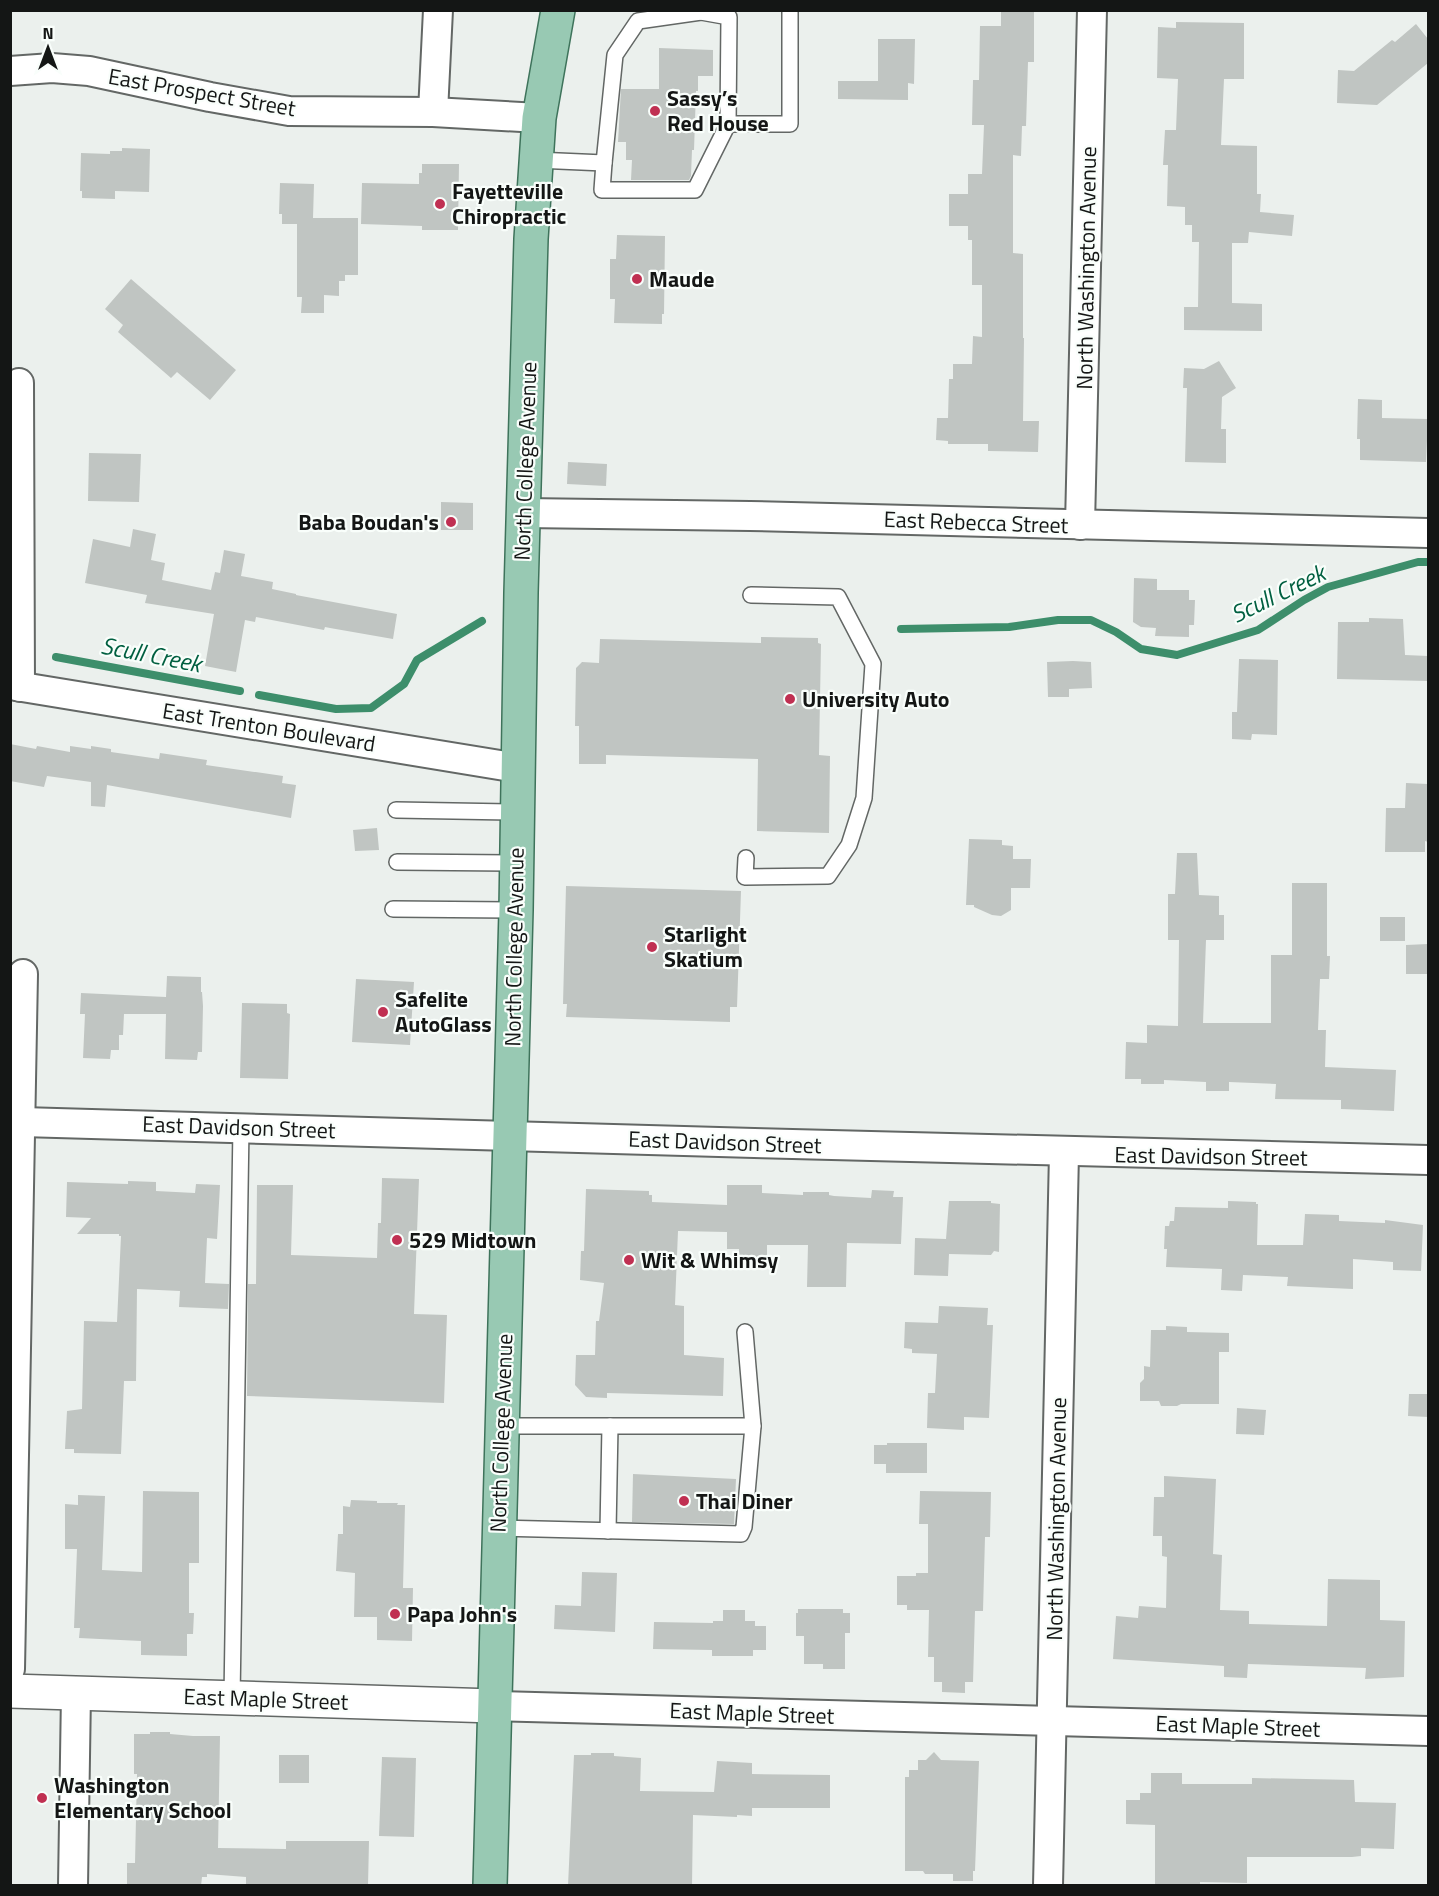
<svg xmlns="http://www.w3.org/2000/svg" width="1439" height="1896" viewBox="0 0 1439 1896" font-family="'Titillium Web',sans-serif">
<style>
.lines{fill:none;stroke-linecap:round;stroke-linejoin:round}
.stream{stroke:#3d8e6b;stroke-width:8}
.building{fill:#c0c5c2}
.lane-casing{stroke:#636765;stroke-width:18}
.street-casing{stroke:#636765;stroke-width:32}
.secondary-casing{stroke:#636765;stroke-width:36}
.primary-casing{stroke:#3e735b;stroke-width:36}
.lane{stroke:#fff;stroke-width:15}
.street{stroke:#fff;stroke-width:28}
.secondary{stroke:#fff;stroke-width:33}
.primary{stroke:#98c9b3;stroke-width:33}
.poi-dot{fill:#c03052;stroke:#f9fefb;stroke-width:2}
.labels{text-anchor:middle;stroke-width:4.5;stroke-linejoin:round;paint-order:stroke}
.street-label{font-size:22px;fill:#141615;stroke:#f9fefb}
.poi-label{font-size:22px;font-weight:bold;fill:#141615;stroke:#f9fefb;text-anchor:start}
.water-label{font-size:24px;font-style:italic;fill:#005f40;stroke:#f9fefb}
</style>
<rect width="100%" height="100%" fill="#ebf0ed"/>
<g class="lines">
<!-- stream -->
<g class="stream">
<path d="M901,629L1009,627L1058,620H1091L1116,632L1141,649L1177,655L1258,630L1304,600L1328,587L1418,562H1428"/>
<path d="M56,657L240,691"/>
<path d="M259,695L336,709L371,708L404,684L417,660L482,621"/>
</g>
</g>
<!-- building -->
<g class="building">
<path d="M1001,12H1034V62H1028L1026,126H1022L1021,156L1013,155V253L1023,254V338H1024L1023,421H1039L1038,452L988,451V444H948V441L936,440L937,418H948L949,379H953V364H972L973,336L982,337V285H972V240H968V226H949V194H968V174H982L984,125H972L973,80H979L980,26H1001Z"/>
<path d="M1176,22L1244,23V79H1224L1221,145L1257,146V194H1261L1260,212L1294,215L1292,236L1249,232L1248,243H1232V303L1262,304V331L1184,330V307H1198L1199,242H1192V225H1185V207L1167,206L1168,165H1163L1165,130H1176L1178,79L1157,78L1158,27L1176,28Z"/>
<path d="M1416,24L1428,39V63L1377,105L1337,103L1338,70L1354,71L1392,40L1395,42Z"/>
<path d="M878,39H915L914,84L908,83V100L838,99V81H878Z"/>
<path d="M659,48L713,50V76H698V91H696L694,150H692L691,176L689,180H631L632,160H626V142H618L621,89H659Z"/>
<path d="M122,148L150,149L149,192L115,191V199L82,198V191H80L81,153L110,154V151H122Z"/>
<path d="M422,164H459L458,230H422V226L361,224L362,183L419,184V173H422Z"/>
<path d="M280,183L314,184L313,218H358V275H345V281H339V296L324,295V313H301L302,297H297V224H282V214H279Z"/>
<path d="M617,235L665,236L664,314H662V324L614,323L615,299H610V259H616Z"/>
<path d="M131,279L236,370L210,400L177,372L171,378L118,332L123,325L105,309Z"/>
<path d="M1219,361L1236,388L1222,397L1221,429H1226V463L1185,462L1187,388H1183L1184,368L1204,369Z"/>
<path d="M1358,399L1382,400V418L1428,419L1426,462L1360,460V439H1357Z"/>
<path d="M89,453L141,454L139,502L88,501Z"/>
<path d="M568,462L607,464L606,486L567,484Z"/>
<path d="M441,502L473,503V530H441Z"/>
<path d="M133,529L156,534L151,560L165,563L162,580L211,590L215,572L220,573L224,550L245,554L241,576L273,582L272,589L296,594V595L397,614L393,639L330,628L325,627L324,630L256,617L255,622L245,620L236,672L205,666L214,614L145,603L147,595L85,583L93,539L130,547Z"/>
<path d="M1134,578L1157,579V590H1189V600H1195L1194,625H1189V637L1155,636L1156,628L1141,627L1133,622Z"/>
<path d="M1369,618L1403,619L1405,655L1428,656V681L1337,679L1338,622H1369Z"/>
<path d="M761,637L818,638V643L821,644L819,755L830,756L829,833L757,831L758,759L606,755V764H579V726H575L576,668L582,662L599,663L600,639L761,643Z"/>
<path d="M1239,659L1278,660L1277,735L1252,734L1251,740L1232,739V712H1237Z"/>
<path d="M1073,661L1091,662L1092,688L1069,689V697H1048L1047,662Z"/>
<path d="M10,744L36,749L37,746L70,752V746L91,749V746L111,749V752L159,759L160,753L207,760L206,765L283,776L282,783L296,785L291,818L107,785L105,807L91,806V782L47,776L44,787L10,781Z"/>
<path d="M1406,783L1428,784V842L1425,841V852H1385L1386,808H1405Z"/>
<path d="M377,828L379,850L355,851L353,830Z"/>
<path d="M969,839L1002,840V845L1013,846V859H1031L1030,888H1011V910L1001,916L992,915L974,907V905H966Z"/>
<path d="M1177,853H1197L1199,895L1219,896V915H1224V940H1206L1203,1023H1271V955H1292V883H1327V956H1330L1329,979H1320L1318,1030H1326L1325,1067L1396,1070L1394,1111L1341,1109V1100L1275,1099L1276,1084L1229,1082V1091H1206V1082L1164,1080V1084H1141V1079H1125L1126,1042L1147,1043V1025L1178,1026L1179,940H1168V894H1175Z"/>
<path d="M566,886L741,891L737,1007H730V1022L566,1017L567,1004H563Z"/>
<rect x="1380" y="917" width="25" height="24"/>
<path d="M1428,944V974H1406V945Z"/>
<path d="M167,976L201,977V992H202L203,1006L202,1052H198L197,1060L165,1059L166,1014H124L123,1035H119V1050H111L110,1059L83,1058L85,1014H80L81,993L166,997Z"/>
<path d="M356,979L414,982L410,1045L352,1042Z"/>
<path d="M242,1003L287,1004V1013L290,1014L288,1079L240,1078Z"/>
<path d="M382,1178L419,1179L414,1314L447,1315L444,1403L247,1396L248,1284H256L257,1185H293L291,1255L377,1258L378,1223H381Z"/>
<path d="M128,1181L156,1182V1191L195,1193L196,1184L220,1185L217,1239L207,1238L205,1283L229,1284L228,1309L179,1307L180,1291L137,1289L136,1381H124L121,1454L74,1453V1449H65L67,1411L82,1409L84,1321L117,1322L121,1236H119V1234H77L91,1218L66,1217L67,1182L128,1184Z"/>
<path d="M727,1185H762V1193L803,1195V1192H829V1195L834,1196L871,1198L872,1190L894,1191L893,1197H903L901,1244L847,1243L846,1287H807L808,1245H767V1263H739V1249H727V1232L678,1231L675,1305L684,1306V1355L724,1358L723,1396L607,1393V1398L586,1397L575,1385L576,1355H595L596,1321H599L604,1283L580,1280L581,1251H584L586,1189L649,1191V1195H652V1202L727,1205Z"/>
<path d="M949,1201H991V1203L1000,1204L999,1252L994,1251L991,1255L949,1254L948,1276L914,1275L915,1238L946,1239Z"/>
<path d="M1228,1201L1256,1202V1204H1258L1257,1245H1303L1305,1214L1339,1215V1221L1385,1223V1220L1423,1225L1421,1271L1393,1270V1262L1353,1259V1289L1287,1286L1288,1277L1243,1275L1242,1291L1221,1290L1222,1269L1166,1267L1167,1249H1164L1165,1226H1169L1170,1221H1174L1175,1207L1228,1208Z"/>
<path d="M939,1306L988,1308L987,1325H993L989,1418L964,1417V1430L927,1428L928,1393H935L937,1354L912,1353V1349L904,1348L905,1322L938,1323Z"/>
<path d="M1166,1326L1187,1327V1332L1229,1333V1352H1219V1404H1181L1177,1406H1161L1159,1401H1140V1383L1144,1379V1366L1150,1367L1151,1330H1166Z"/>
<path d="M1409,1394H1428V1417L1408,1416Z"/>
<path d="M1237,1408L1266,1410L1264,1435L1236,1434Z"/>
<path d="M887,1443H927V1473H886V1464H874V1445H887Z"/>
<path d="M633,1474L736,1479L734,1524L632,1522Z"/>
<path d="M1164,1476L1216,1479L1213,1554L1222,1555L1220,1610L1249,1611V1624L1327,1626L1328,1579L1380,1580V1620L1405,1621L1404,1677L1365,1679L1366,1668L1248,1664L1247,1678L1224,1677V1666L1113,1659L1116,1616L1138,1618L1139,1606L1166,1608L1167,1557L1162,1556V1536H1153L1154,1497H1164Z"/>
<path d="M143,1491L199,1492V1563H189V1613H194L193,1634H187V1656L141,1655V1641L79,1638L80,1628H74L77,1549H65V1504L78,1505V1495L105,1496L102,1570L142,1572Z"/>
<path d="M920,1491L991,1492L990,1537H985L983,1611H975L973,1682H965V1693L942,1692V1682H934V1657H928L929,1610H907V1605H897V1576H916V1573H928V1524H919Z"/>
<path d="M351,1500L377,1501V1503H398L397,1505H405L403,1588H413L412,1641L377,1640V1617H354L355,1573L336,1571L338,1534H343V1506L350,1507Z"/>
<path d="M582,1572L617,1573L615,1632L554,1629L555,1605L581,1606Z"/>
<path d="M798,1609H843V1613H850V1633H845V1669H823V1664H804V1636H796V1613H798Z"/>
<path d="M723,1610H745V1621H755V1626H766V1650H753V1656H712V1650L653,1649L654,1622L713,1623V1621H723Z"/>
<path d="M150,1732H170V1734L193,1736H220L218,1848L286,1849V1841H369L368,1886H246V1877L207,1874V1877H202L201,1886H127V1863H135L137,1774H134V1734H150Z"/>
<path d="M934,1752L941,1760L979,1761L975,1871H973V1881H953V1874H925L923,1871H905V1777H909V1770H918V1760H926Z"/>
<path d="M591,1753H614V1756L641,1758L640,1791L714,1792L717,1761L752,1763V1774L830,1775V1808H752V1816L737,1815V1817L693,1815L692,1886H568L574,1755H591Z"/>
<rect x="279" y="1755" width="30" height="28"/>
<path d="M382,1757L416,1758L414,1837L379,1836Z"/>
<path d="M1151,1773H1182V1784H1252V1778L1354,1780L1355,1802L1396,1803L1394,1849L1361,1848V1856L1352,1857H1247V1883L1200,1882V1886H1155V1825L1126,1824V1800H1140V1793H1151Z"/>
</g>
<g class="lines">
<!-- lane casing -->
<g class="lane-casing">
<g id="lane">
<path d="M701,10V12L729,17L728,124H790V10"/>
<path d="M536,160L604,163L615,55L638,21L701,12"/>
<path d="M604,163L602,190H695L728,124"/>
<path d="M396,810L517,812"/>
<path d="M746,858L745,877L828,876L849,845L864,798L873,664L838,597L751,595"/>
<path d="M397,862L516,863"/>
<path d="M393,909L516,910"/>
<path d="M501,1426H753"/>
<path d="M498,1528L741,1534L744,1527L753,1426L745,1332"/>
<path d="M608,1531L610,1426"/>
<path d="M232,1698L241,1127"/>
</g>
</g>
<!-- street casing -->
<g class="street-casing">
<g id="street">
<path d="M10,71L52,68L89,71L210,97L289,111L433,112L539,118"/>
<path d="M433,112L438,10"/>
<path d="M19,383L20,687"/>
<path d="M524,513L750,516L1428,533"/>
<path d="M1080,525L1092,10"/>
<path d="M10,685L518,768"/>
<path d="M22,1122C491,1134 959,1151 1428,1160"/>
<path d="M10,1669L23,974"/>
<path d="M494,1706L1428,1731"/>
<path d="M73,1886L76,1693"/>
<path d="M1048,1886L1064,1153"/>
</g>
</g>
<!-- secondary casing -->
<g class="secondary-casing">
<path id="secondary" d="M10,1691L494,1706"/>
</g>
<!-- primary casing -->
<g class="primary-casing">
<path id="primary" d="M490,1886L516,910L521,593L531,239L539,118L558,10"/>
</g>
<!-- lane -->
<use href="#lane" class="lane"/>
<!-- street -->
<use href="#street" class="street"/>
<!-- secondary -->
<use href="#secondary" class="secondary"/>
<!-- primary -->
<use href="#primary" class="primary"/>
</g>
<!-- markers -->
<g class="poi-dot">
<circle cx="655" cy="111" r="6"/>
<circle cx="440" cy="204" r="6"/>
<circle cx="637" cy="279" r="6"/>
<circle cx="451" cy="522" r="6"/>
<circle cx="790" cy="699" r="6"/>
<circle cx="652" cy="947" r="6"/>
<circle cx="383" cy="1012" r="6"/>
<circle cx="397" cy="1240" r="6"/>
<circle cx="629" cy="1260" r="6"/>
<circle cx="684" cy="1501" r="6"/>
<circle cx="395" cy="1614" r="6"/>
<circle cx="42" cy="1798" r="6"/>
</g>
<g class="labels">
<!-- street labels -->
<g class="street-label">
<text transform="translate(202 92) rotate(10)" y="8">East Prospect Street</text>
<text transform="translate(1086 268) rotate(-89)" y="8">North Washington Avenue</text>
<text transform="translate(525 461) rotate(-88)" y="8">North College Avenue</text>
<text transform="translate(976 522) rotate(2)" y="8">East Rebecca Street</text>
<text transform="translate(269 727) rotate(9)" y="8">East Trenton Boulevard</text>
<text transform="translate(514 947) rotate(-89)" y="8">North College Avenue</text>
<text transform="translate(239 1127) rotate(2)" y="8">East Davidson Street</text>
<text transform="translate(725 1142) rotate(2)" y="8">East Davidson Street</text>
<text transform="translate(1211 1156) rotate(1)" y="8">East Davidson Street</text>
<text transform="translate(501 1433) rotate(-88)" y="8">North College Avenue</text>
<text transform="translate(1056 1519) rotate(-89)" y="8">North Washington Avenue</text>
<text transform="translate(266 1699) rotate(2)" y="8">East Maple Street</text>
<text transform="translate(752 1713) rotate(2)" y="8">East Maple Street</text>
<text transform="translate(1238 1726) rotate(2)" y="8">East Maple Street</text>
</g>
<!-- poi labels -->
<g class="poi-label">
<text x="667" y="106">Sassy’s<tspan x="667" dy="25">Red House</tspan></text>
<text x="452" y="199">Fayetteville<tspan x="452" dy="25">Chiropractic</tspan></text>
<text x="649" y="287">Maude</text>
<text x="439" y="530" text-anchor="end">Baba Boudan's</text>
<text x="802" y="707">University Auto</text>
<text x="664" y="942">Starlight<tspan x="664" dy="25">Skatium</tspan></text>
<text x="395" y="1007">Safelite<tspan x="395" dy="25">AutoGlass</tspan></text>
<text x="409" y="1248">529 Midtown</text>
<text x="641" y="1268">Wit &amp; Whimsy</text>
<text x="696" y="1509">Thai Diner</text>
<text x="407" y="1622">Papa John's</text>
<text x="54" y="1793">Washington<tspan x="54" dy="25">Elementary School</tspan></text>
</g>
<!-- water labels -->
<g class="water-label">
<text transform="translate(1278 594) rotate(-26)" y="8">Scull Creek</text>
<text transform="translate(151 655) rotate(11)" y="8">Scull Creek</text>
</g>
</g>
<!-- border -->
<rect width="1439" height="1896" fill="none" stroke="#141615" stroke-width="24"/>
<!-- north arrow -->
<g transform="translate(48 48)" stroke="#f9fefb" stroke-width="4.5" paint-order="stroke">
<path d="M0-4.5L10 22L0 15L-10 22Z" fill="#141615"/>
<text y="-9" font-size="16" font-weight="bold" text-anchor="middle" fill="#141615">N</text>
</g>
</svg>
